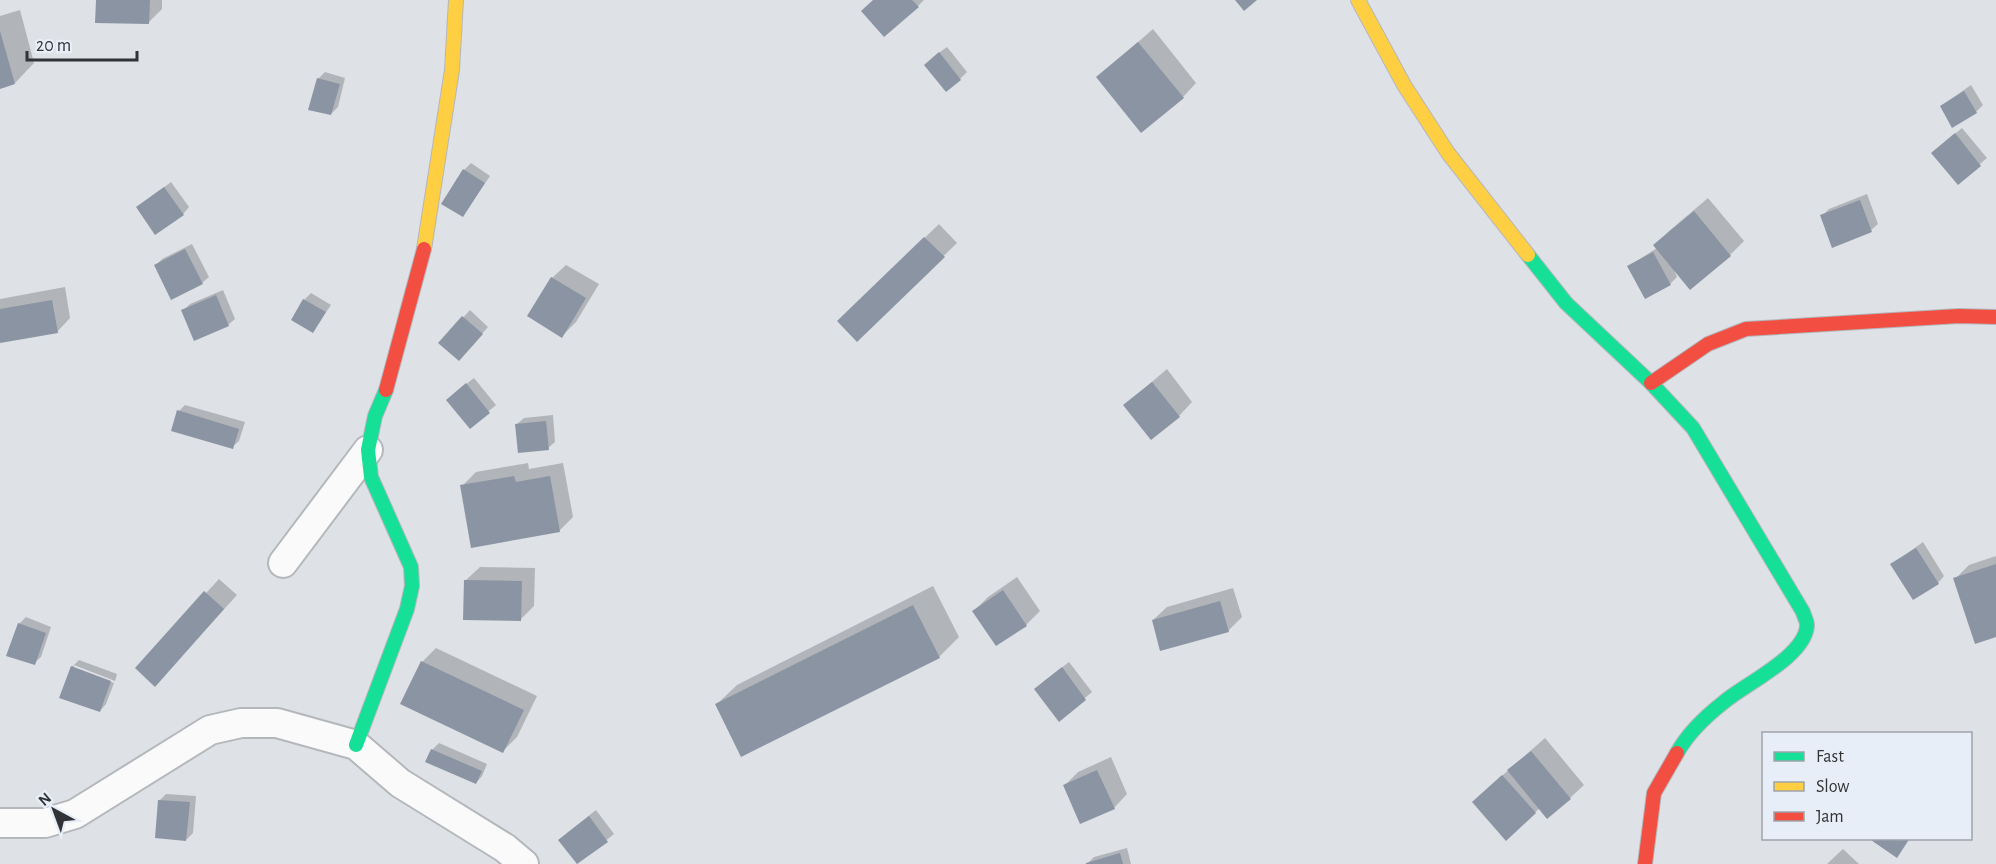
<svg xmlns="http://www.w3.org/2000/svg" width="1996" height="864" viewBox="0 0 1996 864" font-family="'Alegreya Sans',sans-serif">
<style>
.shadow{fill:#0003}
.building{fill:#8b94a2}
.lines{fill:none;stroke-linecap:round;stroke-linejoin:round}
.street-casing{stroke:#b4b7bb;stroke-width:32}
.fast-casing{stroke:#b4b7bb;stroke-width:16}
.slow-casing{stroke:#b4b7bb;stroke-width:16}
.jam-casing{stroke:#b4b7bb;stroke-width:16}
.street{stroke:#fafafb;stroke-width:28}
.fast{stroke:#16e098;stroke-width:14}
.slow{stroke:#ffcf43;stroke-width:14}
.jam{stroke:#f24e42;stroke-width:14}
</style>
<rect width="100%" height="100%" fill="#dee1e6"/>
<!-- shadow -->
<g class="shadow">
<path d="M97,0H162V9L149,22Z"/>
<path d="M874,0H924L918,6Z"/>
<path d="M20,10L34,63L15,83L0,87V16Z"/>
<path d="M1153,29L1196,83L1183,97L1098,77Z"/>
<path d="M947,47L967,72L960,79L932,58Z"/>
<path d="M325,72L345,78L338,107L331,114L318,79Z"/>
<path d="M1971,85L1983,105L1976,112L1941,106Z"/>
<path d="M1962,128L1987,158L1958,183L1940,146Z"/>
<path d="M471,163L490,176L463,215L464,170Z"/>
<path d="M171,182L189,207L183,214L138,207Z"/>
<path d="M1867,194L1878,224L1871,230L1822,216L1829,209Z"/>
<path d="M1708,198L1744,241L1730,255L1673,267L1677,277L1670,284L1629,266L1657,248L1655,245L1669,231Z"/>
<path d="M939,224L957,243L857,340L839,321Z"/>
<path d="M192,244L209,277L202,283L156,265L162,259Z"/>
<path d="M566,265L599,284L576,322L562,336L552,278Z"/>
<path d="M65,287L70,318L57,332L0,342V299Z"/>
<path d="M223,290L235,319L228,325L183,311L190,304Z"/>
<path d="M311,293L331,305L313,331L304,300Z"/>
<path d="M470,310L488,327L466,352L440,343Z"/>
<path d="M1167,369L1192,402L1179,416L1125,405Z"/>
<path d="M474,378L496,405L470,427L455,393Z"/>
<path d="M185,405L245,422L239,441L232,447L179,411Z"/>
<path d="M553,415L555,442L548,448L517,424L524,418Z"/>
<path d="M528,463L529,469L563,463L573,517L559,531L462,486L476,472Z"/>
<path d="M1923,542L1944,576L1938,583L1892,564Z"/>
<path d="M1996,556V635L1955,579L1969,565Z"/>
<path d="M480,567L535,568L534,606L520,620L466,580Z"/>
<path d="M1017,577L1040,611L1026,625L997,644L974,611L988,597Z"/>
<path d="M219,579L237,595L168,671L137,668Z"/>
<path d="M933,586L959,637L939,657L717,704L737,685Z"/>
<path d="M1233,588L1242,617L1228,631L1153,620L1167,607Z"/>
<path d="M26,617L51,627L41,657L34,663L19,624Z"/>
<path d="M436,648L537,696L517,737L503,751L422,662Z"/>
<path d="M79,660L117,674L115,681L74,665Z"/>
<path d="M1069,662L1092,692L1059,720L1043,682Z"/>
<path d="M74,665V668L114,683L106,704L100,711L72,667Z"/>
<path d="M1545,738L1584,785L1570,798L1540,808L1506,838L1487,789Z"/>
<path d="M439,743L487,764L482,776L476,783L432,750Z"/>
<path d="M1111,757L1127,794L1114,808L1065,785L1078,772Z"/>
<path d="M166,794L196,796L193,833L186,840L160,800Z"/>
<path d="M596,810L614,834L578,863L567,833Z"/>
<path d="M1127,848L1131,864H1087L1094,857Z"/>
<path d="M1843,849L1859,864H1827Z"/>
</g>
<!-- building -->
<g class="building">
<path d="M96,0H150L149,24L95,23Z"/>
<path d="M873,0H912L919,7L884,37L861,11Z"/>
<path d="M1235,0H1257L1244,11Z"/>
<path d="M0,31L15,84L0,89Z"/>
<path d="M1138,42L1184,98L1141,133L1096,77Z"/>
<path d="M939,52L961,80L946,92L924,65Z"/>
<path d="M317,78L340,84L331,115L308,110Z"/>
<path d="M1964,91L1977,113L1952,128L1940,106Z"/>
<path d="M1955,133L1981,166L1958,185L1931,153Z"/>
<path d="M463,169L485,183L463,217L441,204Z"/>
<path d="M164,187L184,215L155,235L136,207Z"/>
<path d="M1860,200L1872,232L1832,248L1820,215Z"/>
<path d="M1694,211L1731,256L1690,290L1653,245Z"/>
<path d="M924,237L945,257L857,342L837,321Z"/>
<path d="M185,249L203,284L171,300L154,265Z"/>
<path d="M1653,252L1671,285L1645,299L1627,266Z"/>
<path d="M551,277L586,298L562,338L527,316Z"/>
<path d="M216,295L229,326L194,341L181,310Z"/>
<path d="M303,299L326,312L313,333L291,320Z"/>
<path d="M52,300L58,333L0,343V309Z"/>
<path d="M462,316L483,334L459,361L438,343Z"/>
<path d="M1152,382L1180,417L1151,440L1123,405Z"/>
<path d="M466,383L490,413L470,429L446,400Z"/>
<path d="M177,410L239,429L233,449L171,431Z"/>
<path d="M546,421L549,450L518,453L515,424Z"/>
<path d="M514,476L516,482L550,476L560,532L471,548L460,485Z"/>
<path d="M1916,548L1939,584L1913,600L1890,564Z"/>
<path d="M1996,564V637L1975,644L1953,578Z"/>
<path d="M464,580L522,581L521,621L463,620Z"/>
<path d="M1003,590L1027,626L996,646L972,611Z"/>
<path d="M204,591L224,609L155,687L135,668Z"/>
<path d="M1220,601L1229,632L1160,651L1152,620Z"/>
<path d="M913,605L940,658L741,757L715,704Z"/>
<path d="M18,623L46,633L35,665L6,656Z"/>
<path d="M421,661L524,710L503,753L400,704Z"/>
<path d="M71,666L111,681L100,712L59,698Z"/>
<path d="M1062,667L1086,700L1059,722L1034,689Z"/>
<path d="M431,749L482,771L476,784L425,762Z"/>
<path d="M1531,751L1571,799L1547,819L1507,770Z"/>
<path d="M1097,770L1115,809L1080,824L1063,785Z"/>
<path d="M1502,775L1536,813L1506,841L1472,802Z"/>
<path d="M158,800L190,802L186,841L155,838Z"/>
<path d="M589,816L608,842L577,864L558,840Z"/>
<path d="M1868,838H1910L1897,858Z"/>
<path d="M1120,853L1123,864H1086V863Z"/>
</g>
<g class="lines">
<!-- street casing -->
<g class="street-casing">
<g id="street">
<path d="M283,563L368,450"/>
<path d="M0,823H45L75,814L210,730L241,723H277L356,745L400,783L505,848L524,864"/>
</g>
</g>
<!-- fast casing -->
<g class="fast-casing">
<g id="fast">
<path d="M1528,255L1566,303L1651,383L1693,428L1803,612C1804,616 1807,621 1807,625C1806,656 1745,684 1724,702C1706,716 1688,733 1677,753"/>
<path d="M356,745L407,609L412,586L411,567L371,477L368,450L375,416L386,390"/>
</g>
</g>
<!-- slow casing -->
<g class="slow-casing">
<g id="slow">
<path d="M1358,0L1404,85L1448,153L1528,255"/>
<path d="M424,249L452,70L456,0"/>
</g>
</g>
<!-- jam casing -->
<g class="jam-casing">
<g id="jam">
<path d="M1651,383L1708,344L1746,329L1959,316L1996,317"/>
<path d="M386,390L424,249"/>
<path d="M1645,864L1654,793L1677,753"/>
</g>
</g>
<!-- street -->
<use href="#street" class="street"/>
<!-- fast -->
<use href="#fast" class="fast"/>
<!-- slow -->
<use href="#slow" class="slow"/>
<!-- jam -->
<use href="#jam" class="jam"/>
</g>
<!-- legend -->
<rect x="1762" y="732" width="210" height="108" fill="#e8eef7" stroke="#9fa3aa" stroke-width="1.5"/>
<rect x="1774" y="752" width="30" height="9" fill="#16e098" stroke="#9fa3aa" stroke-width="1.5"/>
<text x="1816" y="762" font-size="18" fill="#313336">Fast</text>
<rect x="1774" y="782" width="30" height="9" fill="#ffcf43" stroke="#9fa3aa" stroke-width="1.5"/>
<text x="1816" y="792" font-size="18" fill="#313336">Slow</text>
<rect x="1774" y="812" width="30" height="9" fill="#f24e42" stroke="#9fa3aa" stroke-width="1.5"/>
<text x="1816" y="822" font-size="18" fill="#313336">Jam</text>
<!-- north arrow -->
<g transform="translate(54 810) rotate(319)" stroke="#e8eef7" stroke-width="4.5" paint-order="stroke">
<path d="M0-4.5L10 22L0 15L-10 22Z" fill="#313336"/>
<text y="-9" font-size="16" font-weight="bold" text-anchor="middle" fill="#313336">N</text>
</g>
<!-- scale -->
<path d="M27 51v9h110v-9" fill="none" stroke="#313336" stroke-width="3"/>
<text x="36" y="51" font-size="18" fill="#313336" stroke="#e8eef7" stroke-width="4.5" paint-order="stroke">20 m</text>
</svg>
